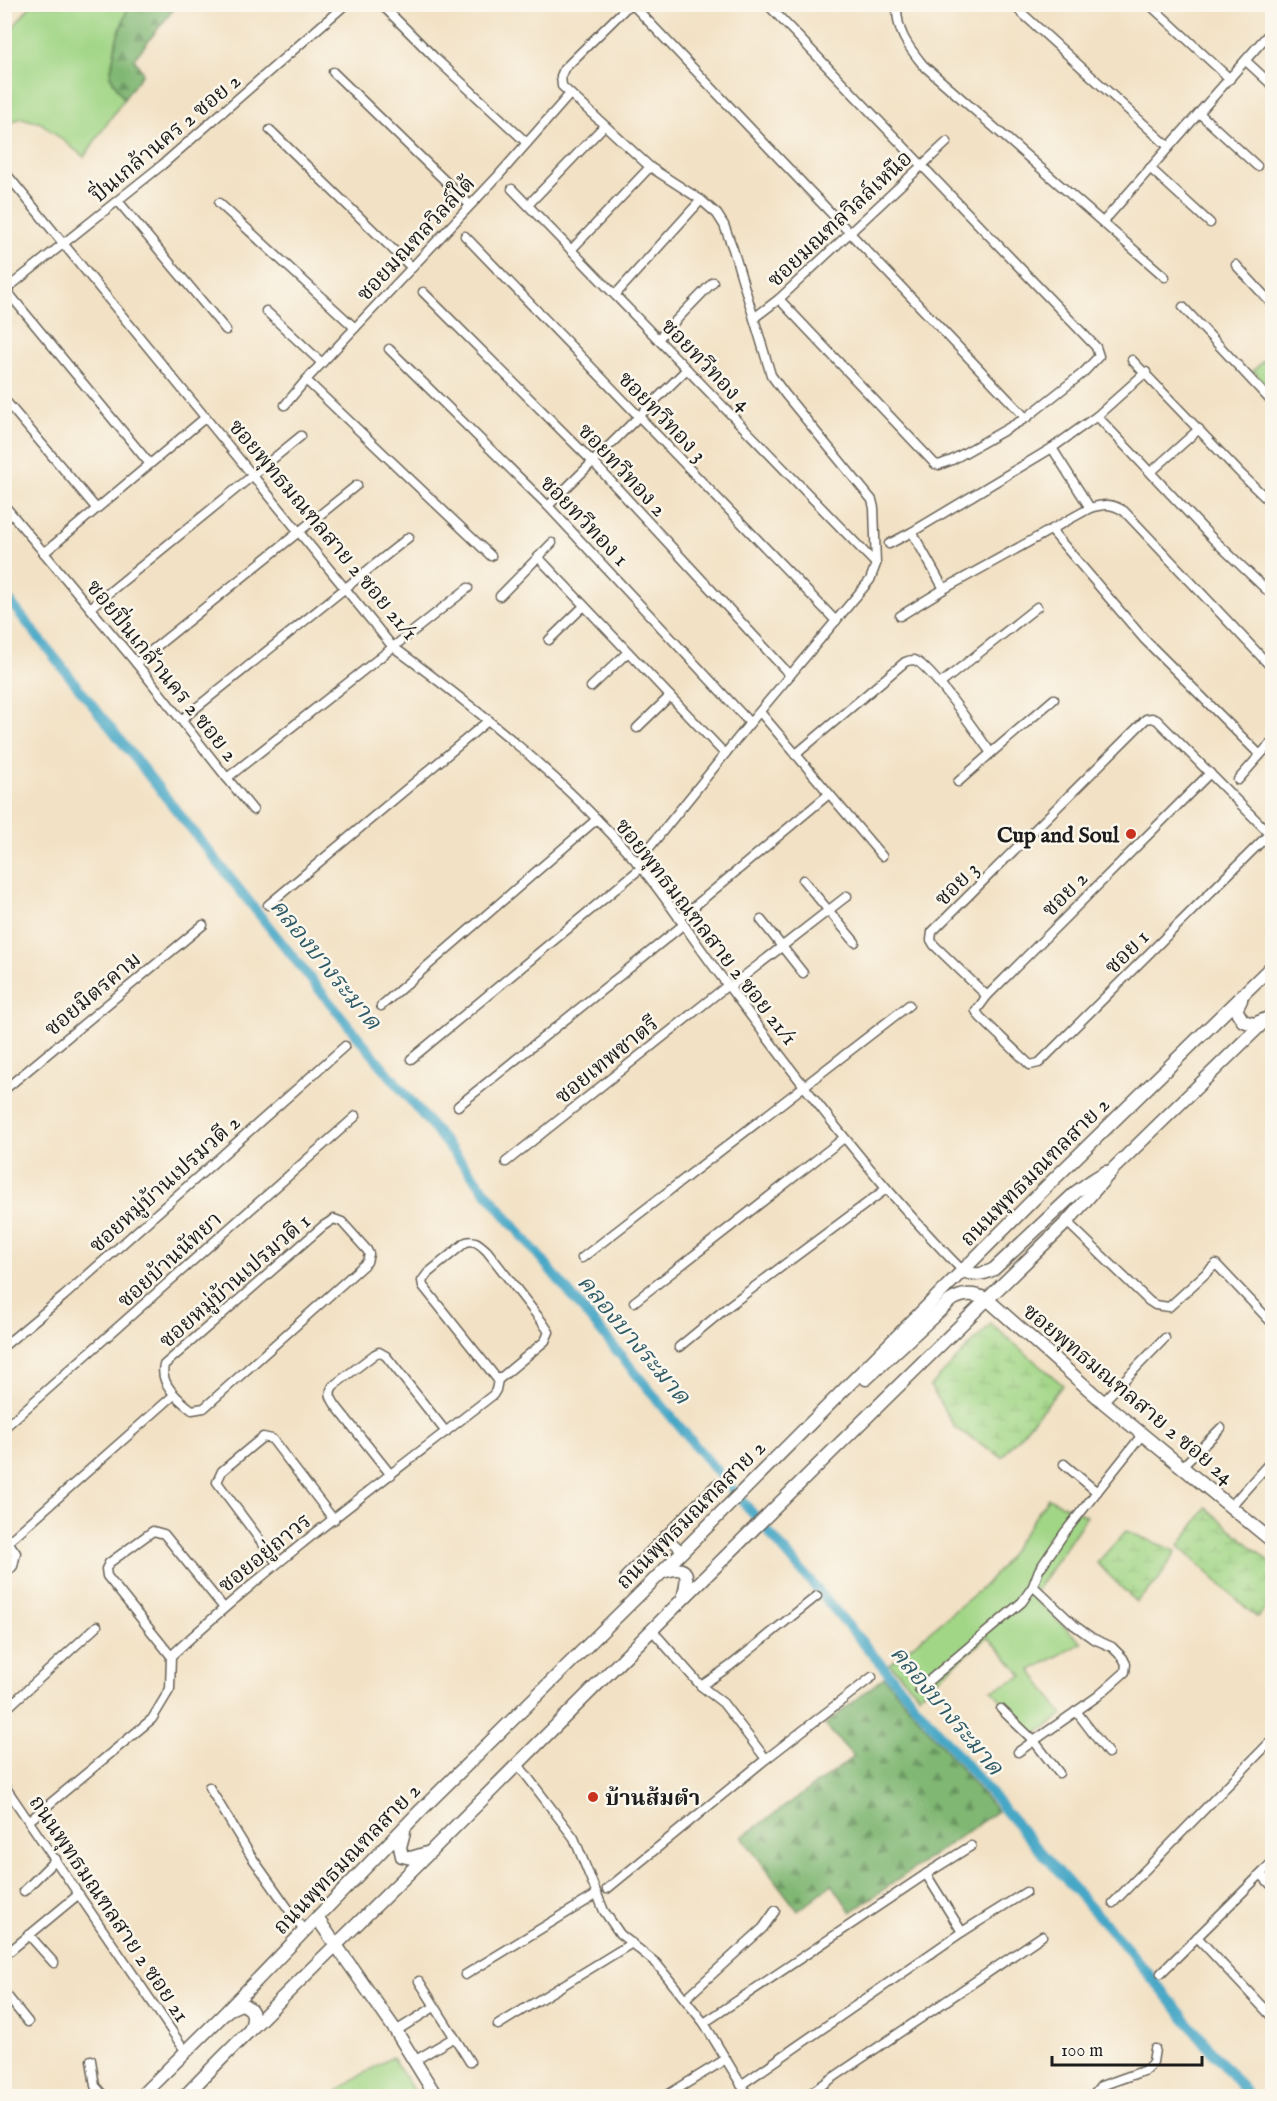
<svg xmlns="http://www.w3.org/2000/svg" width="1277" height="2101" viewBox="0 0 1277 2101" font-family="'IM FELL English','Noto Serif Thai',serif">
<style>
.grass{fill:#a1d686;stroke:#5e7951;stroke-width:1.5}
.forest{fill:url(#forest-firs);stroke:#4e6a48;stroke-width:1.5}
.wetland{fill:url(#wetland-marsh);stroke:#5e7951;stroke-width:1.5}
.park{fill:url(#park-crowns);stroke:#5e7951;stroke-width:1.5}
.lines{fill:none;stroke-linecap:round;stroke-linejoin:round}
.canal{stroke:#47a7c6;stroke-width:10}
.street-casing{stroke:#676157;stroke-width:11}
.secondary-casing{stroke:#676157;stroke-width:15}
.street{stroke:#fff;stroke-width:8}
.secondary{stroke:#fff;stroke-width:12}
.poi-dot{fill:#c8321e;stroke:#fbf7ec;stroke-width:2}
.labels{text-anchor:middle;stroke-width:5;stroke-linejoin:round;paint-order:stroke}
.street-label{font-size:22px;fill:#1c1c1c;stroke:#fbf7ec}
.poi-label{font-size:22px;font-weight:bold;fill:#1c1c1c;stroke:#fbf7ec;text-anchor:end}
.water-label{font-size:24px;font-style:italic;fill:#2f5b68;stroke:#fbf7ec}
</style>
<defs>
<pattern id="forest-firs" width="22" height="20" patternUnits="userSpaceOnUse" patternTransform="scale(1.5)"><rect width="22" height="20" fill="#80b773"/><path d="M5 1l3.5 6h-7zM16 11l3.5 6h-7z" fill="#68945e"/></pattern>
<pattern id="wetland-marsh" width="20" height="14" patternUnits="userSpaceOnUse" patternTransform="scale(1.5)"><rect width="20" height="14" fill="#a1d686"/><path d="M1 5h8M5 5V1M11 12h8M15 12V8" fill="none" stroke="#8ab773"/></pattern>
<pattern id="park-crowns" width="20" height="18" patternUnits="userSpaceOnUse" patternTransform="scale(1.5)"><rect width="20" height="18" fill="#a1d686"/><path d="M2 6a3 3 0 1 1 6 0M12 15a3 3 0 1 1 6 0" fill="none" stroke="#8ab773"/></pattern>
</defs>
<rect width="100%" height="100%" fill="#fbf7ec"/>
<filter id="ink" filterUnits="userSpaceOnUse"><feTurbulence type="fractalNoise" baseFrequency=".0167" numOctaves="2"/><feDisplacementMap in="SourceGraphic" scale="12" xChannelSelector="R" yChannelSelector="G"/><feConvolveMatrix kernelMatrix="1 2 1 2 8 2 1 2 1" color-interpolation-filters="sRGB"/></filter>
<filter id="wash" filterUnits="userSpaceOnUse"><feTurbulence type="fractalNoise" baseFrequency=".008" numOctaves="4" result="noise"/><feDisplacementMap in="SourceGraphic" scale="24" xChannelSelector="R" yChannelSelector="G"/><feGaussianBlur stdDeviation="1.35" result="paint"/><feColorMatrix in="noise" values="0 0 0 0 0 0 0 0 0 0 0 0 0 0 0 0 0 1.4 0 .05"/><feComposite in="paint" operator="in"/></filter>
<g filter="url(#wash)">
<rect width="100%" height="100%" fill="#f2e1c4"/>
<!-- grass -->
<g class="grass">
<path d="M31,5H129L117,38L110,76L124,99L84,157L41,123L21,118L5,125V37Z"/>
<path d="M1048,1498L1087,1516L1032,1597L1082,1643L1031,1670L1063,1715L1033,1736L992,1690L1023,1676L988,1637L919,1695L890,1664L982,1588L1000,1568Z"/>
<path d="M392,2057L417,2096H332L354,2079Z"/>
</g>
<!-- forest -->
<g class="forest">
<path d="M129,4L177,5L134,59L143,73L124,99L110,76L117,38Z"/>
<path d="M884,1677L997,1811L851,1912L832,1884L798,1911L742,1837L854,1757L825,1725Z"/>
</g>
<!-- wetland -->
<g class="wetland">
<path d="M991,1324L1063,1385L1002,1457L955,1428L930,1386Z"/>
<path d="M1206,1508L1272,1564V1601L1257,1618L1179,1546Z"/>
<path d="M1126,1531L1176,1551L1158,1581L1136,1602L1097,1563Z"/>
</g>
<!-- park -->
<path class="park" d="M1272,352V391L1253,371Z"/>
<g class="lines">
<!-- canal -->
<path class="canal" d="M4,594L317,987L698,1449L1026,1835L1126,1947L1249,2096"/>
</g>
</g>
<g filter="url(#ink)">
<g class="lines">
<!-- street casing -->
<g class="street-casing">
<g id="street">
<path d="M630,4L564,69L561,76L562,86L650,167L701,200L717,214L724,225L733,249L771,375L785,394L872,500L874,508L876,564L870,580L750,723L637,863"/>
<path d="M632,4L1026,418"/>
<path d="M767,4L1096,347L1099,356L1083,373L1026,418L952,460L939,465L935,464L779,299"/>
<path d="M897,4C896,31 907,45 923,65L1165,277"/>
<path d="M1012,4L1169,147"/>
<path d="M1149,4L1230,79"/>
<path d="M386,9L434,57L527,143"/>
<path d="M1246,61L1272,85"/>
<path d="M333,72L470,205"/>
<path d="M1199,113L1257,166"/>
<path d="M270,130L412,268"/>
<path d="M1150,168L1210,223"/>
<path d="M4,171L392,646C480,711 564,779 636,861C664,894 688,932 714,967C793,1072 870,1178 963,1271"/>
<path d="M512,189L876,564"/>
<path d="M118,201L226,330"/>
<path d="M219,203L355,328"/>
<path d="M528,205L604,126"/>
<path d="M1103,222L1272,30"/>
<path d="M465,236L836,621"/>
<path d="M571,250L650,167"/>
<path d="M1236,265L1272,304"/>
<path d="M6,290L149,463"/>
<path d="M4,291L162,165L346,4"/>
<path d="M423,292L593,462L790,675"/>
<path d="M615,295L701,200"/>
<path d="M1183,307L1272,402"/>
<path d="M266,311L322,363"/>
<path d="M754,318L779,299L947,142"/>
<path d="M658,339L713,282"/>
<path d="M389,349L548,506L750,723"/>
<path d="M1132,360L1242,475L1272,504"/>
<path d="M1146,372L1097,416L1212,538L1272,595"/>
<path d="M306,380L491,556"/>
<path d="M4,399L96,508"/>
<path d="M285,405L306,380L498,176L570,94"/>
<path d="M1052,448L1090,508"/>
<path d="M1151,472L1199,429"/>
<path d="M4,505L136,663L227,778L468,588"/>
<path d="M548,506L687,369"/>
<path d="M1051,530L1144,639L1260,755L1272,742"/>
<path d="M889,544L912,532"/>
<path d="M44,553L206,417"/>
<path d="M538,557L725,754"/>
<path d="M944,589L912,532L1052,448L1097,416"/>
<path d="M500,596L552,543"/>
<path d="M90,608L301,436"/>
<path d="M900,616L944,589L1090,508C1104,504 1111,503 1124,511L1272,668"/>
<path d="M549,640L584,606"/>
<path d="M136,663L357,485"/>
<path d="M940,684L1037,607"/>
<path d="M591,687L628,652"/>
<path d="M760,712L882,856"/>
<path d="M181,720L409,537"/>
<path d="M637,728L670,696"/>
<path d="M795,755L905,662C907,661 911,660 914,660C930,664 979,737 991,753L1054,699"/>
<path d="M1210,773L987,996L976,1011L980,1017L1030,1065L1039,1063L1270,833"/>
<path d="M227,778L253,810"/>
<path d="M1238,780L1260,755"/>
<path d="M958,782L991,753"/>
<path d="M803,880L855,942"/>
<path d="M268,905L489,720"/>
<path d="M679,919L829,794"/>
<path d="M761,920L803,973"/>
<path d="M730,987L847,896"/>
<path d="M987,996L934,945L931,940L932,932L1146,719L1152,718L1157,720L1272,836"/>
<path d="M381,1006L597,819"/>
<path d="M411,1059L641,868"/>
<path d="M4,1090L203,925"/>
<path d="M458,1106L683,925"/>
<path d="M506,1162L728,985"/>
<path d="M334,1219L342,1222L367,1250L369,1254L367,1262L204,1408L192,1410C179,1400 159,1384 164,1365L323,1226Z"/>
<path d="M1067,1222L1149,1301L1155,1305L1169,1307L1216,1264L1272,1323"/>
<path d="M582,1258L909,1005"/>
<path d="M634,1302L844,1138"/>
<path d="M4,1346L64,1296L345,1046"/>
<path d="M679,1347L730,1305L886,1189"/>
<path d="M1103,1402L1165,1338"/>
<path d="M4,1428L356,1116"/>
<path d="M1064,1464L1097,1492"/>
<path d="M1182,1467L1221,1428"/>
<path d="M391,1475L336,1406C331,1398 328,1394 333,1386L375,1354L379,1352L386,1356L446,1432"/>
<path d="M1231,1506L1272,1460"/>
<path d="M665,1535L682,1551"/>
<path d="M4,1536L16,1553L13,1566L4,1576"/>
<path d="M9,1541L174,1395"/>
<path d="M277,1563L217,1482L222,1471L258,1441L263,1437L272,1439L334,1520"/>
<path d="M625,1576L716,1484"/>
<path d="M171,1656L107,1576L106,1569L109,1563L153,1531L164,1534L224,1608"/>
<path d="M701,1686L730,1666L817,1596"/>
<path d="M919,1689L1022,1602L1033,1586"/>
<path d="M1001,1709L1034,1741L1059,1773"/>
<path d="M4,1711L97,1626"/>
<path d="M1076,1711L1108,1753"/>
<path d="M1018,1752L1098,1696L1125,1672L1126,1664L1123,1658L1112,1647L1092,1638L1074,1625L1033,1586L1039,1570L1065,1532L1142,1435"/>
<path d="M766,1759L872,1677"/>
<path d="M517,1763L574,1838L604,1911L620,1934L656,1963L704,2023L748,2096"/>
<path d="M4,1785L186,2052"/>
<path d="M209,1787L251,1856L304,1931"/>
<path d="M29,1821L152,1719L170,1689L171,1656C272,1562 384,1480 493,1395L496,1390L498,1380L545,1341L549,1332L543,1323L487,1251C480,1245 476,1239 466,1242L428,1273L422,1281L423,1286L498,1380"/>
<path d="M926,1874L971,1846"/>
<path d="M1262,1875L1272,1886"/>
<path d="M607,1889L766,1759L723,1703L701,1686L651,1629"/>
<path d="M24,1891L56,1859"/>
<path d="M1113,1903L1272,1740"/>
<path d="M29,1935L54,1963"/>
<path d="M1197,1937L1272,2017"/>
<path d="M4,1956L79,1894"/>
<path d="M1161,1973L1272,1863"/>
<path d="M465,1975L596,1895"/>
<path d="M419,1981L470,2062"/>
<path d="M4,1992L28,2022"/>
<path d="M685,1999L763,1928L775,1911"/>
<path d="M704,2023L926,1874L962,1932"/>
<path d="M498,2025L632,1943"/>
<path d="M396,2031L434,2007"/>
<path d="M91,2060L95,2086L104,2096"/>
<path d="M414,2061L453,2038"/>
<path d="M741,2085L962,1932L1026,1892"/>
<path d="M666,2096L726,2059"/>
<path d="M806,2096L1042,1936"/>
<path d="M1093,2096L1101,2086L1146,2070L1153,2062L1155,2049"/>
</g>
</g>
<!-- secondary casing -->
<g class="secondary-casing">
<g id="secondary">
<path d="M1241,1000L1236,1010L1243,1021L1254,1024L1266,1019"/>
<path d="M963,1271C974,1276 983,1275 994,1269L1076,1192L1091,1181L1106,1172"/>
<path d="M866,1379L950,1301C963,1293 973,1293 987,1299L1103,1402L1272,1541"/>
<path d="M663,1572C690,1563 689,1576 683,1598"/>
<path d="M404,1832L400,1847L402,1856L411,1858L427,1853"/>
<path d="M317,1918L396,2031L436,2096"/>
<path d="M230,2009L241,2004C254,2008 255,2016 251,2027"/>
<path d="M141,2096L227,2011L421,1810L661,1573L1048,1185L1272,966"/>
<path d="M185,2096C264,2014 347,1935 428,1854C639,1642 851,1430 1067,1222L1113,1169L1272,1014"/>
</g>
</g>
<!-- street -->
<use href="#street" class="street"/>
<!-- secondary -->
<use href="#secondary" class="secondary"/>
</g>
</g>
<!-- markers -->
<g class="poi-dot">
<circle cx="1131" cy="834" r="6"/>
<circle cx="593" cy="1797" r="6"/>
</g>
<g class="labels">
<!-- street labels -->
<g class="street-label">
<text transform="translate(165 137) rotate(-40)" y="8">ปิ่นเกล้านคร 2 ซอย 2</text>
<text transform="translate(839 218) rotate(-43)" y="8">ซอยมณฑลวิลล์เหนือ</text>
<text transform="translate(415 238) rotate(-47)" y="8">ซอยมณฑลวิลล์ใต้</text>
<text transform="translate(707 364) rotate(46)" y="8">ซอยทวีทอง 4</text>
<text transform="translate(663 416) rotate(46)" y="8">ซอยทวีทอง 3</text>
<text transform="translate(623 469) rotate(47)" y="8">ซอยทวีทอง 2</text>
<text transform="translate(585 520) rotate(46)" y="8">ซอยทวีทอง 1</text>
<text transform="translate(324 529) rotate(50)" y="8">ซอยพุทธมณฑลสาย 2 ซอย 21/1</text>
<text transform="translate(163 670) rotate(51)" y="8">ซอยปิ่นเกล้านคร 2 ซอย 2</text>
<text transform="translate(956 883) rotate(-45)" y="8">ซอย 3</text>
<text transform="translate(1064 893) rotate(-45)" y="8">ซอย 2</text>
<text transform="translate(707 931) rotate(52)" y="8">ซอยพุทธมณฑลสาย 2 ซอย 21/1</text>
<text transform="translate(1126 951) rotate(-45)" y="8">ซอย 1</text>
<text transform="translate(92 993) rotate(-40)" y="8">ซอยมิตรคาม</text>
<text transform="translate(606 1059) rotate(-39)" y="8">ซอยเทพชาตรี</text>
<text transform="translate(1034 1171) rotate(-45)" y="8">ถนนพุทธมณฑลสาย 2</text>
<text transform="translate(164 1183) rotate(-42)" y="8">ซอยหมู่บ้านเปรมวดี 2</text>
<text transform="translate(169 1259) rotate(-42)" y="8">ซอยบ้านนัทยา</text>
<text transform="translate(234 1280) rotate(-41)" y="8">ซอยหมู่บ้านเปรมวดี 1</text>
<text transform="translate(1129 1393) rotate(40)" y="8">ซอยพุทธมณฑลสาย 2 ซอย 24</text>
<text transform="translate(690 1514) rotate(-45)" y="8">ถนนพุทธมณฑลสาย 2</text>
<text transform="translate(264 1552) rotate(-39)" y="8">ซอยอยู่ถาวร</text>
<text transform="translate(346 1858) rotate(-46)" y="8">ถนนพุทธมณฑลสาย 2</text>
<text transform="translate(110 1908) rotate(56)" y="8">ถนนพุทธมณฑลสาย 2 ซอย 21</text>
</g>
<!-- poi labels -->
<g class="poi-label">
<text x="1119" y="842">Cup and Soul</text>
<text x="605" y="1805" text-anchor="start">บ้านส้มตำ</text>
</g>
<!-- water labels -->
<g class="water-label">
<text transform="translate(326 964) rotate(51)" y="8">คลองบางระมาด</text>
<text transform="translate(634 1339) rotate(50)" y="8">คลองบางระมาด</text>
<text transform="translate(947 1710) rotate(50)" y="8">คลองบางระมาด</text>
</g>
</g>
<!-- margin -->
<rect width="1277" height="2101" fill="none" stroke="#fbf7ec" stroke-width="24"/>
<!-- scale -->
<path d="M1052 2056v9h150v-9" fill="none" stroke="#1c1c1c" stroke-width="3"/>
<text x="1061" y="2056" font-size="18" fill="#1c1c1c" stroke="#fbf7ec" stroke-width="4.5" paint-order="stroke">100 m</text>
</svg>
